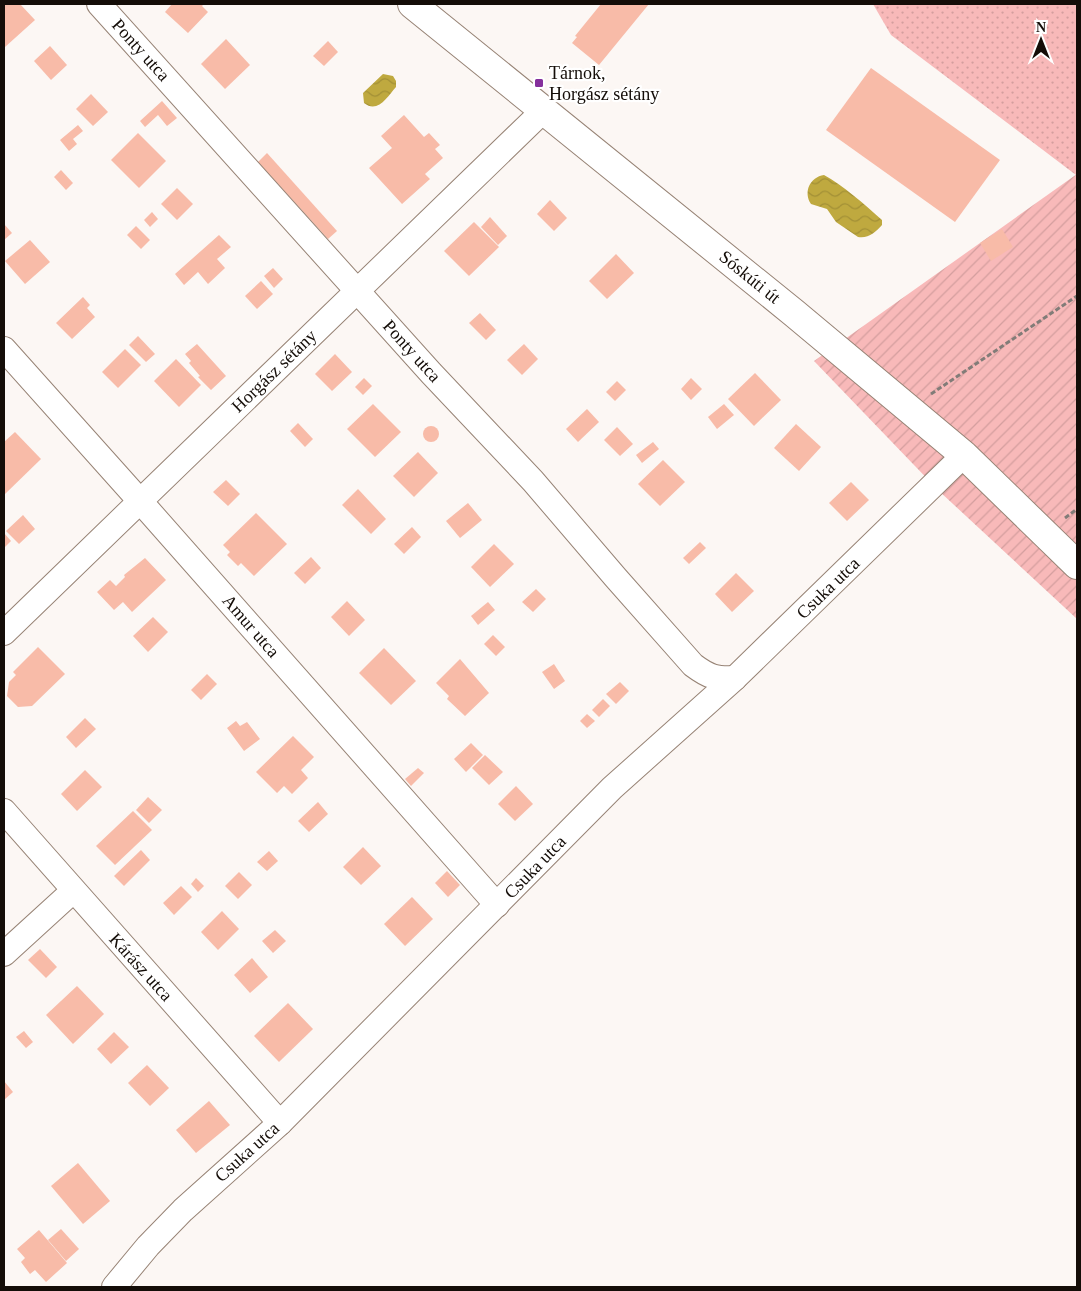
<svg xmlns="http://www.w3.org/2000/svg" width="1081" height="1291" viewBox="0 0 1081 1291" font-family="Georgia,serif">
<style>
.grass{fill:url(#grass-dots)}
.garden{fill:url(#garden-furrows)}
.water{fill:url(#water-waves)}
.building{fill:#f8bba8}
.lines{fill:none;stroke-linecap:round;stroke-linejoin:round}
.minor-casing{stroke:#978375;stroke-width:26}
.secondary-casing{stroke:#978375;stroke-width:30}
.path{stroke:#827c78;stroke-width:3;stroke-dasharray:5 2.5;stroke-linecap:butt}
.minor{stroke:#fff;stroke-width:24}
.secondary{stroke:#fff;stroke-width:28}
.poi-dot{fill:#852f9c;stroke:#fff;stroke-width:2}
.labels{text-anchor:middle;stroke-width:4.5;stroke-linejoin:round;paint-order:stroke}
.street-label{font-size:18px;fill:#140d08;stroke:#fff}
.poi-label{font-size:18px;fill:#140d08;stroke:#fff;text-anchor:start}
</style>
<defs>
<pattern id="grass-dots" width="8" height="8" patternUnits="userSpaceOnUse" patternTransform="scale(1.25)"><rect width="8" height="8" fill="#f8b9b9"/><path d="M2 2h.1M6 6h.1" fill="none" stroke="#d49e9e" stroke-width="1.8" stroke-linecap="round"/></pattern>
<pattern id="garden-furrows" width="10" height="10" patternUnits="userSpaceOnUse" patternTransform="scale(1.25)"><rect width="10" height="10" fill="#f8b9b9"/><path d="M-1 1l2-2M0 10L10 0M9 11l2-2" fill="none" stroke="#d49e9e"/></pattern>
<pattern id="water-waves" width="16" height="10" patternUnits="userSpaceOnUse" patternTransform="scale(1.25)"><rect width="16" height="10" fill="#bfa93f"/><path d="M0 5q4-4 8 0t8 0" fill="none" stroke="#a39036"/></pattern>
</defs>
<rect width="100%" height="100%" fill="#fcf7f4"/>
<!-- grass -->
<path class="grass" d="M873,4H1077V174L1076,175L891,35Z"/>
<!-- garden -->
<path class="garden" d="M1077,174V619L939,491L814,361Z"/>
<!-- water -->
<g class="water">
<path d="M383,74L393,76L396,81V87C388,96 378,114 364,103L363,93Z"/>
<path d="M824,175C843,185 865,205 882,220V225C876,232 868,239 858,237L836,222L827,209L811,204C803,192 810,177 824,175Z"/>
</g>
<!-- building -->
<g class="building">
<path d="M4,4H20L35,20L5,47L4,45Z"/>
<path d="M172,4H204L202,6L208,12L188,33L165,12Z"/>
<path d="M601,4H649L599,65L572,43L577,37L575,36Z"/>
<path d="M226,39L250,65L225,89L201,64Z"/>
<path d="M328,41L338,52L324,66L313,56Z"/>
<path d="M50,46L67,65L51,80L34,61Z"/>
<path d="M871,68L1000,160L955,222L826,130Z"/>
<path d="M91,94L108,112L93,126L76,109Z"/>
<path d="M162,101L177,118L167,126L158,115L145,127L140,121Z"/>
<path d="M404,115L424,137L429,133L440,145L435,149L443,158L425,174L430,179L402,204L369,168L392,148L381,136Z"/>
<path d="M78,125L83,131L73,139L77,144L69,151L60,140Z"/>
<path d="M138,133L166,161L139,188L111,160Z"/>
<path d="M267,153L337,231L328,239L258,162Z"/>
<path d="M61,170L73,183L66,190L54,177Z"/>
<path d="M177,188L193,204L177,220L161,204Z"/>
<path d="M550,200L567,218L554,231L537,214Z"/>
<path d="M152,212L158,219L150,227L144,220Z"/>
<path d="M490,217L507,236L498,245L481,227Z"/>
<path d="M474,222L499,247L469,276L444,251Z"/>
<path d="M4,224L12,233L4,240Z"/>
<path d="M136,226L150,240L141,249L127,235Z"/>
<path d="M1002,229L1013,247L991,261L980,243Z"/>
<path d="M219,235L231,247L217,259L225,268L208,284L198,272L184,285L175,274Z"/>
<path d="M30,240L50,262L25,284L5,261Z"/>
<path d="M616,254L634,273L607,299L589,281Z"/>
<path d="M273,268L283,279L274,288L264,276Z"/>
<path d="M261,281L273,294L257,309L245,296Z"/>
<path d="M83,297L90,305L87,308L95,317L72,339L56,323Z"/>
<path d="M480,313L496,330L486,340L469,323Z"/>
<path d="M138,336L155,354L146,362L129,345Z"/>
<path d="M197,344L226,376L211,390L198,377L200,376L189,363L191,361L185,354Z"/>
<path d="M524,344L538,359L522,375L507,360Z"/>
<path d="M125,349L141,365L118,388L102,372Z"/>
<path d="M335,354L352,372L332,391L315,374Z"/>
<path d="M176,359L201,385L179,407L154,381Z"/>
<path d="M755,373L781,400L754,426L728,399Z"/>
<path d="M364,378L372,386L363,395L355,387Z"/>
<path d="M691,378L702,389L691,400L681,389Z"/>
<path d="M617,381L626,390L615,401L606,392Z"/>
<path d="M373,404L401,432L375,457L347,429Z"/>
<path d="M724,404L734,415L717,429L708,417Z"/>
<path d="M587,409L599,422L578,442L566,429Z"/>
<path d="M298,423L313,439L305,447L290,431Z"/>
<path d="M796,424L821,447L799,471L774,448Z"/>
<circle cx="431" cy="434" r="8"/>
<path d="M617,427L633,444L620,456L604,440Z"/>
<path d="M15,432L41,459L4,495V442Z"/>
<path d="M653,442L659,449L642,463L636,455Z"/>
<path d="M418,452L438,473L414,497L393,476Z"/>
<path d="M663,460L685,482L660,506L638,484Z"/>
<path d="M226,480L240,494L228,506L213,492Z"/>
<path d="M851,482L869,500L847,521L829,503Z"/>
<path d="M358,489L386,519L371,534L342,505Z"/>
<path d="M468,503L482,520L460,538L446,521Z"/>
<path d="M256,513L287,544L254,576L241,563L238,566L227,555L230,552L223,545Z"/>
<path d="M23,515L35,529L19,544L6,531Z"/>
<path d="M412,527L421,537L404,554L394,544Z"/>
<path d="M4,533L11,541L4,548Z"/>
<path d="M700,542L706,548L689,564L683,558Z"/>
<path d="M494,544L514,564L490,587L471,567Z"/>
<path d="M311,557L321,568L305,584L294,573Z"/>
<path d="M145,558L166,580L132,612L123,602L114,610L97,592L110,580L116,586L125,577L124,575Z"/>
<path d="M736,573L754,591L732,612L715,594Z"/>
<path d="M536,589L546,599L533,612L522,602Z"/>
<path d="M347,601L365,620L349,636L331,617Z"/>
<path d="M488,602L495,610L478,625L471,616Z"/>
<path d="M153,617L168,632L148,652L133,636Z"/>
<path d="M493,635L505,647L496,656L484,644Z"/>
<path d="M38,647L65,674L32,706L18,707L7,696L9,682L16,675L13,672Z"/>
<path d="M384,648L416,681L391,705L359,673Z"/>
<path d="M460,659L489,693L465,716L447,699L449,696L436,683Z"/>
<path d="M554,664L565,681L554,689L542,672Z"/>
<path d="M207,674L217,684L201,700L191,690Z"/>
<path d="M620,682L629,691L616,704L606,694Z"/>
<path d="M603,699L610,706L599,717L592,710Z"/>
<path d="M587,714L595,721L587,728L580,721Z"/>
<path d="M85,718L96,729L76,748L66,737Z"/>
<path d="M236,721L240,726L247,722L260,739L244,751L227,728Z"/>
<path d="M293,736L314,757L301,770L308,778L292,794L284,786L277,793L256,772Z"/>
<path d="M471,743L483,755L466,772L454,759Z"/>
<path d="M485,755L503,772L489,785L472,768Z"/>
<path d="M418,768L424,773L411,786L405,779Z"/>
<path d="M85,770L102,787L77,811L61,794Z"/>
<path d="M516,786L533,804L515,821L498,804Z"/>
<path d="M148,797L162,810L149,823L136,810Z"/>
<path d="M318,802L328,814L309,832L298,821Z"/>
<path d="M133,811L152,830L115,865L96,846Z"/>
<path d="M363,847L381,866L361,885L343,867Z"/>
<path d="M141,850L150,860L124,886L114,876Z"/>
<path d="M269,851L278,861L267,871L257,862Z"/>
<path d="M447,871L460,885L448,897L435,883Z"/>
<path d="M239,872L252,885L238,899L225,886Z"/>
<path d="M196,878L204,886L198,892L191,884Z"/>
<path d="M181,886L192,897L174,915L163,903Z"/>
<path d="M412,897L433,919L405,946L384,924Z"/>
<path d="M222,911L239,929L218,950L201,932Z"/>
<path d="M275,930L286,941L273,953L262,941Z"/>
<path d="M40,949L57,967L46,978L28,960Z"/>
<path d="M252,958L268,977L250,993L234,975Z"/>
<path d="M77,986L104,1014L73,1044L46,1015Z"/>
<path d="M288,1003L313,1029L279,1062L254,1036Z"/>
<path d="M24,1031L33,1042L26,1048L16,1037Z"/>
<path d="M114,1032L129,1047L111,1064L97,1049Z"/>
<path d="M147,1065L169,1088L150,1106L128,1083Z"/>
<path d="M4,1081L13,1092L4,1100Z"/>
<path d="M209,1101L230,1125L196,1153L176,1130Z"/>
<path d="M78,1163L110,1201L83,1224L51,1186Z"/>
<path d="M61,1229L79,1249L66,1261L48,1240Z"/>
<path d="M39,1230L67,1263L46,1282L35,1270L30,1274L21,1262L25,1258L17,1249Z"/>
</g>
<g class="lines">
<!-- minor casing -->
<g class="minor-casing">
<g id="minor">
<path d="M99,4L431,373L533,481L616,578L693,665C709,677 716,679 735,678"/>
<path d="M4,349L140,501L497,905"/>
<path d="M4,633L544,110"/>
<path d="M4,811L280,1123"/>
<path d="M4,954L73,891"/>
<path d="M114,1287L148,1246L183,1210L280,1123L612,788L735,678L964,455"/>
</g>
</g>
<!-- secondary casing -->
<g class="secondary-casing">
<path id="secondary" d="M412,4L794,313L964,455L1077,565"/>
</g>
<!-- path -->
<g class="path">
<path d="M931,394L1077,296"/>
<path d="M1065,518L1077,509"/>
</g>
<!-- minor -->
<use href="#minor" class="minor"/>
<!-- secondary -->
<use href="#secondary" class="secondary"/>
</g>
<!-- markers -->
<rect class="poi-dot" x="534" y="78" width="10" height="10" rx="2.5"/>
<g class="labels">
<!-- street labels -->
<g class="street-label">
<text transform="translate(141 50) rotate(48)" y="6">Ponty utca</text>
<text transform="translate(750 277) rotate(39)" y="6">Sóskúti út</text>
<text transform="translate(412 351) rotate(48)" y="6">Ponty utca</text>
<text transform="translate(274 371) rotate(-44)" y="6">Horgász sétány</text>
<text transform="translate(828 588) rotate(-44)" y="6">Csuka utca</text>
<text transform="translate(251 626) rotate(49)" y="6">Amur utca</text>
<text transform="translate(535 867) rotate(-46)" y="6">Csuka utca</text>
<text transform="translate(141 967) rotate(48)" y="6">Kárász utca</text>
<text transform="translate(247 1152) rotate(-42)" y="6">Csuka utca</text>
</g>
<!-- poi labels -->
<g class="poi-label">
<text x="549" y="79">Tárnok,<tspan x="549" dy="21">Horgász sétány</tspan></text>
</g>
</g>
<!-- border -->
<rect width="1081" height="1291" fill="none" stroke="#140d08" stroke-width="10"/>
<!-- north arrow -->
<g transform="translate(1041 40)" stroke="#ffffff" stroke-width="4" paint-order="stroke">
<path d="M0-4L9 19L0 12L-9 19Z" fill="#140d08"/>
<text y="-8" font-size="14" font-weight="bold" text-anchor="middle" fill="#140d08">N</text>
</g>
</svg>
